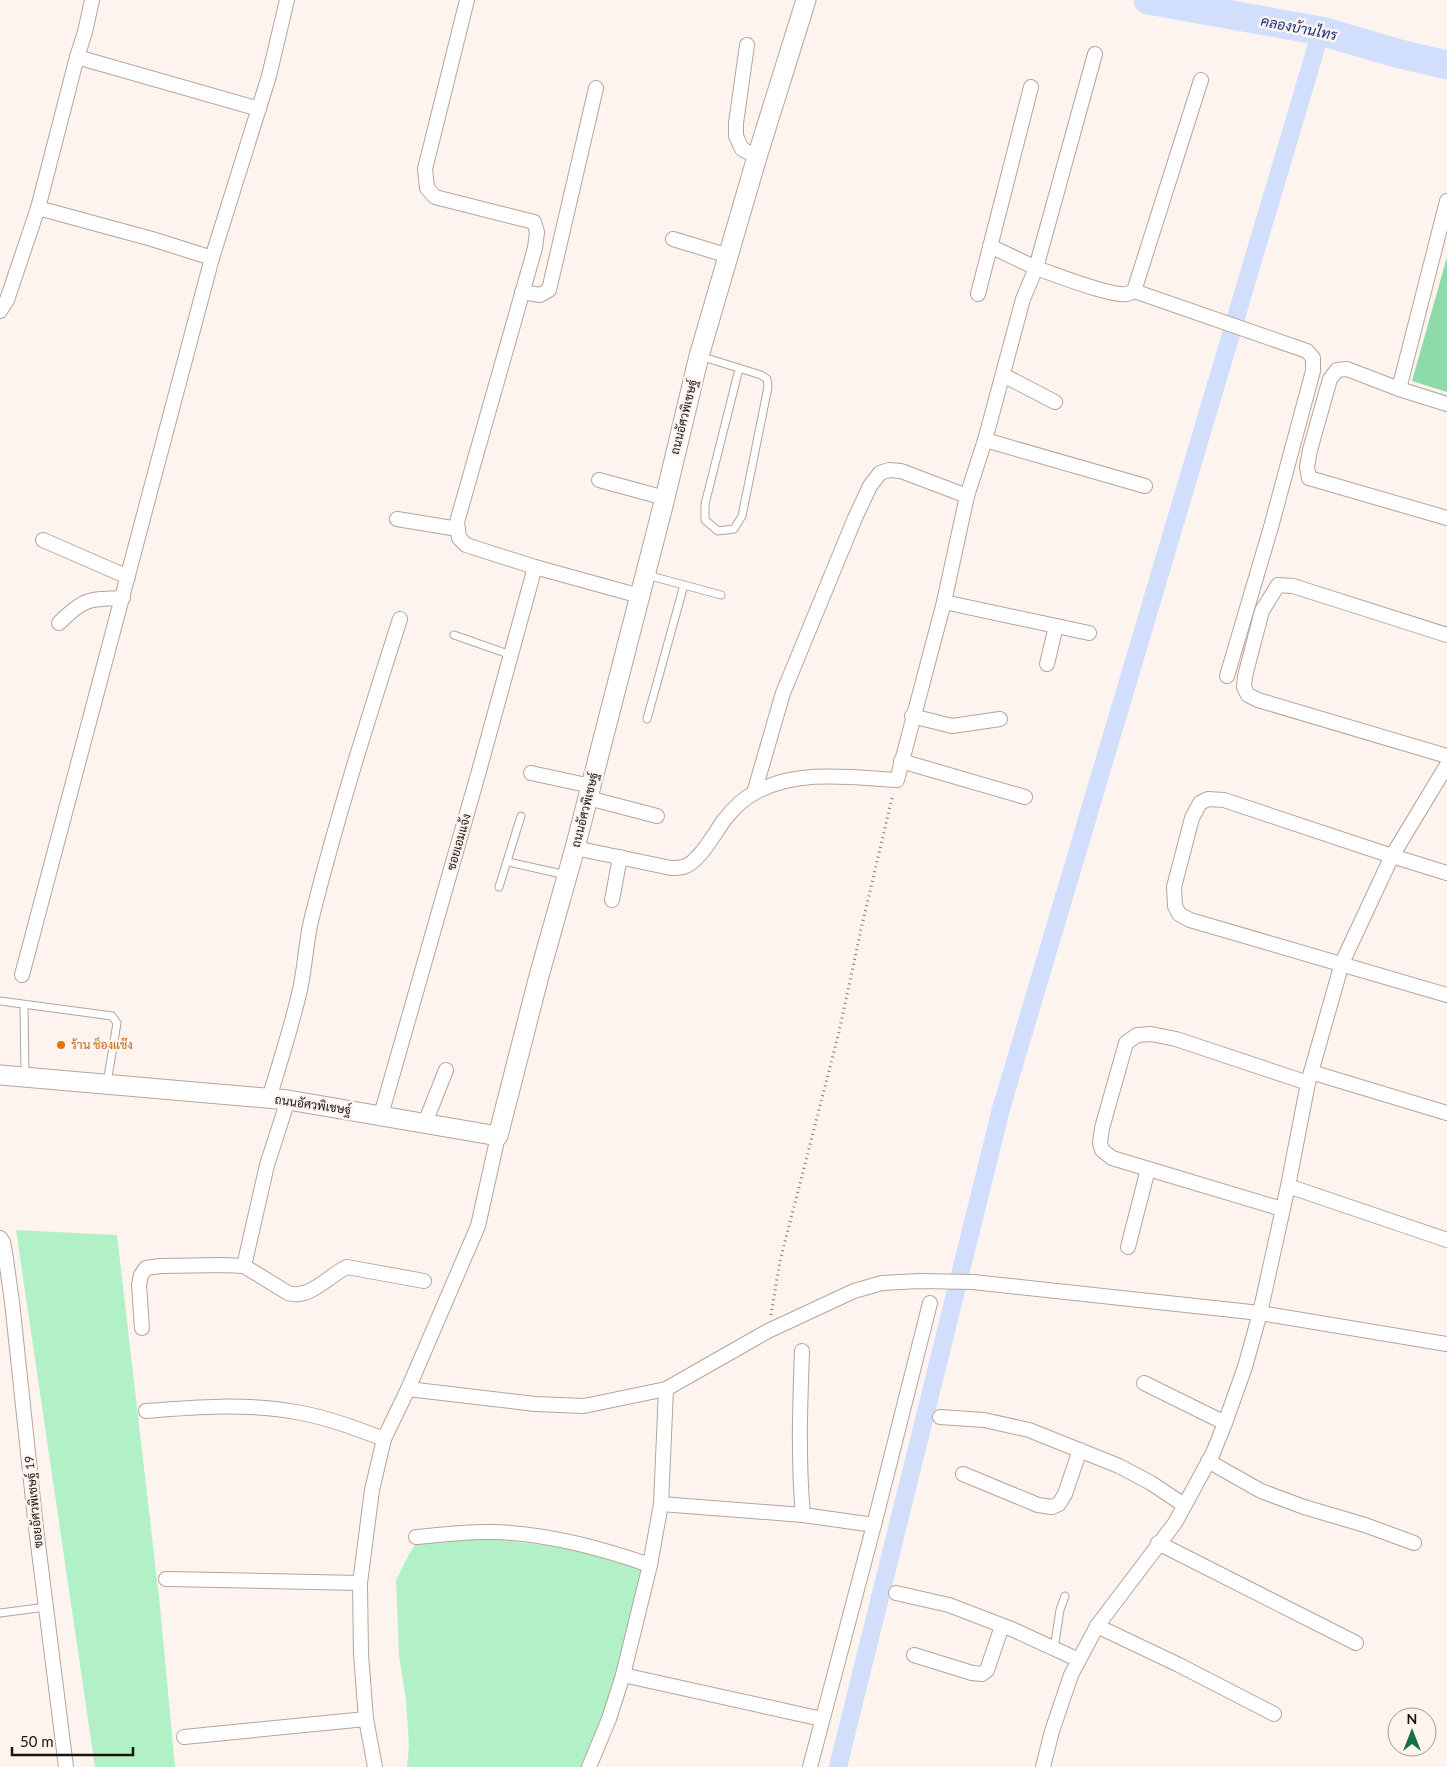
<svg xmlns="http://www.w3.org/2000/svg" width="1447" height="1767" viewBox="0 0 1447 1767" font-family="Lato,Sarabun,sans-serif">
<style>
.green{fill:#b2f1c7}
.forest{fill:#8ddba9}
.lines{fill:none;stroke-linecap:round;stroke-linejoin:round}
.canal{stroke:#d1dffc;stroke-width:18}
.river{stroke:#d1dffc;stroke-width:29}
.lane-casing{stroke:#b7a49a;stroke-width:9}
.street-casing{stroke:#b7a49a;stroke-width:16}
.secondary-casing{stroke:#b7a49a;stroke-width:21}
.path{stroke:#827a76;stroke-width:3;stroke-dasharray:1 4;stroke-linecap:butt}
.lane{stroke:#fff;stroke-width:7}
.street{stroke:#fff;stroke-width:14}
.secondary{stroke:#fff;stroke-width:19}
.food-dot{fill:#e8710a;stroke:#fdf4f0;stroke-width:2}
.labels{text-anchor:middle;stroke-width:5;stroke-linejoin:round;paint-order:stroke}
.street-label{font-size:12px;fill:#1a1410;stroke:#fdf4f0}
.food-label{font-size:12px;fill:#c56008;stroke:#fdf4f0;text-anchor:start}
.water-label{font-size:14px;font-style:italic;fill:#102f7c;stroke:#fdf4f0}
</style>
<rect width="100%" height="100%" fill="#fdf4f0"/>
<!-- green -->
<g class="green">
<path d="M16,1230L117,1235L160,1606L175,1767H95Z"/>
<path d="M493,1539L593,1551L643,1567L616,1680L587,1767H407L409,1746L406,1700L399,1656L396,1580L408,1556L417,1542Z"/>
</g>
<!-- forest -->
<path class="forest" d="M1447,257V392L1412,381Z"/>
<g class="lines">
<!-- canal -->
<path class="canal" d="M838,1767L1001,1109L1321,31"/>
<!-- river -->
<path class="river" d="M1148,0L1321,31L1400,54L1447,65"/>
<!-- lane casing -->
<g class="lane-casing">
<g id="lane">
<path d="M700,356L761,375L767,379L768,387L742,516L734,529L718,531L705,520V504L739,369"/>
<path d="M647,575L721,595"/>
<path d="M454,635L511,655"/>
<path d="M647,719L684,585"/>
<path d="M508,862L566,875"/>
<path d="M499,887L521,816"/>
<path d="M0,1001L112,1016L117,1023L107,1083"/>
<path d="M24,1005L25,1076"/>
<path d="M0,1613L46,1607"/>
<path d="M1054,1649L1060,1610L1065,1596"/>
</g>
</g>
<!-- street casing -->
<g class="street-casing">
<g id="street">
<path d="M467,0L425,169L427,188L435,197L534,222L537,232L535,248L457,522L459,538L466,545L535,567L640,596"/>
<path d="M747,45L736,123V136L742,149L757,157"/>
<path d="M77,57L259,109"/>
<path d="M38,208L152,239L212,258"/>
<path d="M673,239L729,256"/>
<path d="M990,246L1036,268L1095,54"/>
<path d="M1134,291L1307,351L1313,358V371L1271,527L1227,676"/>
<path d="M522,292L540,295L549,290L596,88"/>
<path d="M978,294L1031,87"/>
<path d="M0,311L7,300L38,208L77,57L85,32L92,0"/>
<path d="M1003,375L1055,402"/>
<path d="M1399,389L1447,201"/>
<path d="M1447,404L1399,389L1347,369L1337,370L1330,379L1310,450L1307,467L1309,478L1447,518"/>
<path d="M985,440L1145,486"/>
<path d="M599,480L665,498"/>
<path d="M397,519L458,529"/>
<path d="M43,540L128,577"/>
<path d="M944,602L1089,633"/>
<path d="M59,623C84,598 89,599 123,598"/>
<path d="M1447,635L1293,586L1278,585L1262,611L1245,676L1244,687L1248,695L1258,700L1447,756"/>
<path d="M1047,664L1056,626"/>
<path d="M912,716L952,726L1000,719"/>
<path d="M901,761L1025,797"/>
<path d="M531,773L591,786"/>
<path d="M754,793L783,693L855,518L870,486L880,473L889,470L901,471L967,496"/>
<path d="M588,798L657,816"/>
<path d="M575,848L671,868C675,868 679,868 683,867C699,863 715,832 725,819C733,809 743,799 754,793C797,769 849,777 897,780L944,602L967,496L985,440L1023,299L1036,268C1054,274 1111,297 1127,294C1129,294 1131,292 1134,291L1201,80"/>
<path d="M1447,873L1392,856L1224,800L1208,799L1200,803L1192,818L1174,887L1175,906L1179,914L1190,920L1447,995"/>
<path d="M612,900L620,857"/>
<path d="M22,975L212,258L269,76L287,0"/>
<path d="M1311,1072L1447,1113"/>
<path d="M269,1099C280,1061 293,1023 301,985C305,964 306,943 311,921C336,820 368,719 400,619"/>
<path d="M381,1115L479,771L535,567"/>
<path d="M425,1123L446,1070"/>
<path d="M1288,1186L1447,1240"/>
<path d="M1282,1209L1112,1158L1102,1150L1100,1143L1102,1128L1126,1043L1137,1035L1151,1034L1176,1039L1308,1083"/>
<path d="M0,1238L3,1242L6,1259L12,1302L36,1528L66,1767"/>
<path d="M1128,1247L1148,1169"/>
<path d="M244,1266L267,1165L288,1100"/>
<path d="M142,1328L139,1285L141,1275L146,1268L160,1266L223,1265L244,1266L288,1293C310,1300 329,1275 347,1267L424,1281"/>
<path d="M802,1351C800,1406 798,1460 803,1515"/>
<path d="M1144,1383L1225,1423"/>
<path d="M408,1389L535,1404L584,1406L666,1389L768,1331L854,1291L882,1283L919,1281L973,1282L1260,1313L1447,1344"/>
<path d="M146,1411C196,1407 246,1403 296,1412C326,1417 355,1428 384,1439"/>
<path d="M940,1417L984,1420L1029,1430L1119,1466L1151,1483L1184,1505"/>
<path d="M1208,1461L1261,1491L1304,1507L1365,1525L1414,1543"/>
<path d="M963,1474L1038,1505L1052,1507L1059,1504L1065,1494L1080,1450"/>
<path d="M661,1504L803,1515L874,1525L810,1767"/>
<path d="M874,1525L930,1303"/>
<path d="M416,1537C441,1535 467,1531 492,1532C546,1533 600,1548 650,1565"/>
<path d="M1158,1543L1356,1643"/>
<path d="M166,1579L360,1583"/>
<path d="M896,1593L949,1605L1014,1630L1079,1660"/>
<path d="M1097,1626L1179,1665L1274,1714"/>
<path d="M914,1655L972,1673L982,1674L987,1670L1002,1626"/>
<path d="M623,1675L822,1719"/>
<path d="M184,1737L366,1719"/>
<path d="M375,1767L366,1719L361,1654L360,1583L372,1490L384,1439L408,1389L478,1226L498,1136"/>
<path d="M589,1767L609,1719L623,1675L650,1565L661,1504L666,1389"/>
<path d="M1043,1767L1052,1731L1071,1675L1097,1626L1175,1523L1213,1453L1225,1423L1245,1367L1260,1313L1288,1186L1308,1083L1342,963L1392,856L1447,765"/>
</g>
</g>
<!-- secondary casing -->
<g class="secondary-casing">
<path id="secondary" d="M0,1075L288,1100L498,1136L539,976L575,848L665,498L699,356L757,157L806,0"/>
</g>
<!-- path -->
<path class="path" d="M771,1315L780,1261L839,1032L862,925L893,794"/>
<!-- lane -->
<use href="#lane" class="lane"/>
<!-- street -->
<use href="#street" class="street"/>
<!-- secondary -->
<use href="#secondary" class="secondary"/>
</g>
<!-- markers -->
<circle class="food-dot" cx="61" cy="1045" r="5"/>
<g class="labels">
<!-- street labels -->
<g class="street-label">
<text transform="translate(684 417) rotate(-76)" y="4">ถนนอัศวพิเชษฐ์</text>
<text transform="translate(585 810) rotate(-76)" y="4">ถนนอัศวพิเชษฐ์</text>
<text transform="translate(459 842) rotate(-74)" y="4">ซอยเอมแจ้ง</text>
<text transform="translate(313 1105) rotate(8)" y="4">ถนนอัศวพิเชษฐ์</text>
<text transform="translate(34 1502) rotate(-96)" y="4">ซอยอัศวพิเชษฐ์ 19</text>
</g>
<!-- food labels -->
<g class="food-label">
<text x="71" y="1049">ร้าน ช็องแช๊ง</text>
</g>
<!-- water labels -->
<g class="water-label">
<text transform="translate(1299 28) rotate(11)" y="5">คลองบ้านไทร</text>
</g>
</g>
<!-- north arrow -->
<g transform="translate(1412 1732)"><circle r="24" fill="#fdf4f0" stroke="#a29a96"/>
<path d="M0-4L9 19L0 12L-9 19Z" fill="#127349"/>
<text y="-8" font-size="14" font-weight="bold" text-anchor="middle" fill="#1a1410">N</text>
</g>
<!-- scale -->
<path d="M12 1747v8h121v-8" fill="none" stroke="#1a1410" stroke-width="2.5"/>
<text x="20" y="1747" font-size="15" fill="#1a1410" stroke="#fdf4f0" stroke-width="4" paint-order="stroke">50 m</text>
</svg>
